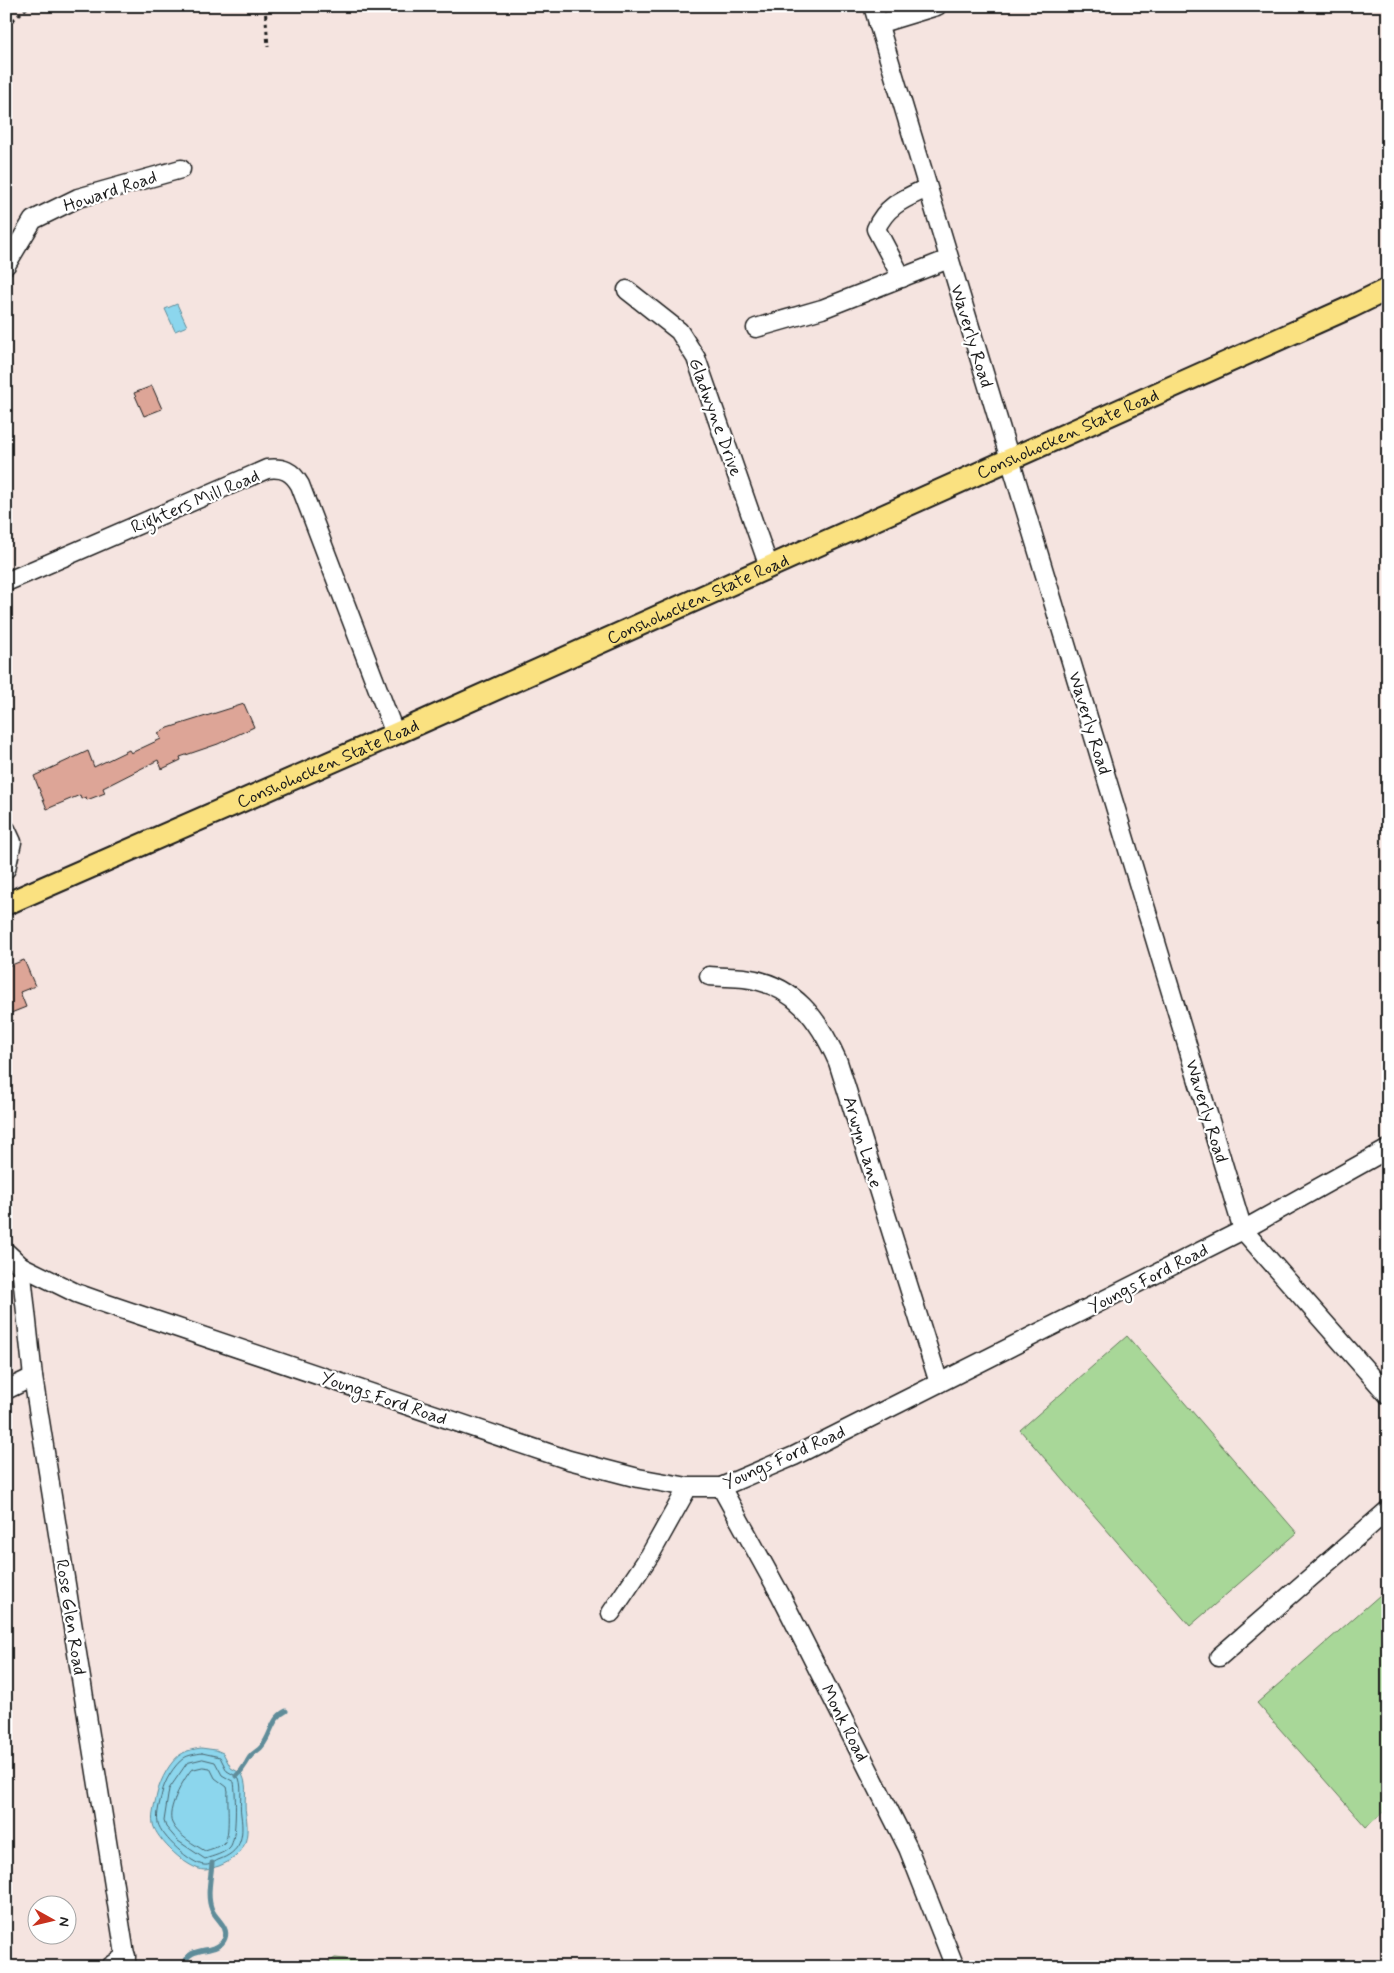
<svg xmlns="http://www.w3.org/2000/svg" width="1394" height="1973" viewBox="0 0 1394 1973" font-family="Mynerve,sans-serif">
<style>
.green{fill:#a8d798;stroke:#627a5a}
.water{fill:#8cd6ed;stroke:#5f8c99}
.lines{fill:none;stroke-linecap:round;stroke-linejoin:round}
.shore{stroke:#496670;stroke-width:1}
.stream{stroke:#5f8c99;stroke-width:5}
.building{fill:#dda597;stroke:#1c1c1c}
.minor-casing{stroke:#1c1c1c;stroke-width:21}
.major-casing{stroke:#1c1c1c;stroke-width:25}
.path{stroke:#1c1c1c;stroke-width:3;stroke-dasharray:4 4;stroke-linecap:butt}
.minor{stroke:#fff;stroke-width:18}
.major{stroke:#fae180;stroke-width:21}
.labels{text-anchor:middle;stroke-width:4.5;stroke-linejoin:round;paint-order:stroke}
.street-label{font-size:18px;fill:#1c1c1c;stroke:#fff}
</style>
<rect width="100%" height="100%" fill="#f5e4e0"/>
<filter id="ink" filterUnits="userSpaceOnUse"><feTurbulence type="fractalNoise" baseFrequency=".02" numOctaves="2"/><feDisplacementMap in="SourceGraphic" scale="10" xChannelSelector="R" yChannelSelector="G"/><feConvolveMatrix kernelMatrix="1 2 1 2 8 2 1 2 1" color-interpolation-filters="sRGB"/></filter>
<g filter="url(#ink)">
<!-- green -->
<g class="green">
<path d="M1127,1336L1297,1533L1190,1626L1020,1430Z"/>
<path d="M1388,1588V1808L1366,1827L1257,1703Z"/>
<path d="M335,1958L377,1962L389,1967H321Z"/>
</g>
<!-- water -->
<g class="water">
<path d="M177,304L187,326L175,331L165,309Z"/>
<path d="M201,1748L216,1750L223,1753L231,1768L242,1774C249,1788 243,1800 246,1815C250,1841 244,1856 219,1866C214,1867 210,1870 205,1870C188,1870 156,1839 153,1824C151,1815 155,1803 157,1794C160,1780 171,1759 183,1753C188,1750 195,1749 201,1748Z"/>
</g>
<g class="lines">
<!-- shore -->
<g class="shore">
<path d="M202,1753L220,1757L227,1771L239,1778C243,1790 239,1802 241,1815C244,1838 241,1852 218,1860C214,1862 209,1866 204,1865C191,1864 161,1836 158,1823C156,1814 160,1802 162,1793C164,1782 174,1765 184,1758C188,1755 196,1754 202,1753Z"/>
<path d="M203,1759L215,1762L222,1775L234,1782C236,1794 237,1839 230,1847C224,1854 213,1856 205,1859L178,1841L166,1827L164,1821L169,1789L187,1763Z"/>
<path d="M203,1767L210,1768L215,1778L227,1787L228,1791C227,1802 231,1836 224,1843C219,1847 211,1849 205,1851C195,1845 177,1835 172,1823C166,1810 183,1780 191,1770Z"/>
</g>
<!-- stream -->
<g class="stream">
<path d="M236,1776C245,1768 244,1766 250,1757C253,1752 259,1751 262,1746C272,1734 271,1718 286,1711"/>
<path d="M187,1967L185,1964C188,1944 218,1956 225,1938C229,1927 216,1919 212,1910C206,1896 211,1878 212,1863"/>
</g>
</g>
<!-- building -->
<g class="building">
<path d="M152,386L162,409L144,416L134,393Z"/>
<path d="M244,704L254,727L218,744L180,757L181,760L162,769L158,760L103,788L105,793L87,800L86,797L81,799L80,795L47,809L34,776L88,751L94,767L129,750L131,753L161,739L158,733L165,729Z"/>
<path d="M24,960L35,986L20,992L26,1007L6,1015V961L9,966Z"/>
</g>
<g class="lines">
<!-- minor casing -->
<g class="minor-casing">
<g id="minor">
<path d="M873,6L1243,1230L1388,1395"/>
<path d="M878,24L937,6"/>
<path d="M6,265L33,220L78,198L181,169"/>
<path d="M902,278L876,229C886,205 906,198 927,188"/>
<path d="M627,290L679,331L696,358L769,567"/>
<path d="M756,328L822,309L949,259"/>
<path d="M6,582L267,469C283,467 292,471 300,485L395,734"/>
<path d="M6,829L12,842L6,869"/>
<path d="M709,976C721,977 733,977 744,978C794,984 819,1019 838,1062L939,1383"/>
<path d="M6,1252L21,1266L76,1293L107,1304L569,1460L638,1478L688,1487H721L794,1456L1243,1230L1388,1149"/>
<path d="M21,1266L33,1377L127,1967"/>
<path d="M6,1390L33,1377"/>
<path d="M721,1487L781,1596L908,1848L955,1967"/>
<path d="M611,1613L650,1555L688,1487"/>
<path d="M1219,1657L1388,1510"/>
<path d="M110,1967L126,1956"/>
</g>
</g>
<!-- major casing -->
<g class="major-casing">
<g id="major">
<path id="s1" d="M6,904L395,734L1351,307L1388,289"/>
</g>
</g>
<!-- path -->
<g class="path">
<path d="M265,6L268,47"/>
<path d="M6,26L29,6"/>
</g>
<!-- minor -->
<use href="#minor" class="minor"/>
<!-- major -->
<use href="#major" class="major"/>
</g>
</g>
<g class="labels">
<!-- street labels -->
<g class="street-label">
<text transform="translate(110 191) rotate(-18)" y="6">Howard Road</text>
<text transform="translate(972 336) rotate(73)" y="6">Waverly Road</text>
<text transform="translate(716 417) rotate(70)" y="6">Gladwyne Drive</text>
<text dy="6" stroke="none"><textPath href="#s1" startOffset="1161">Conshohocken State Road</textPath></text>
<text transform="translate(195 501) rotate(-23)" y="6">Righters Mill Road</text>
<text dy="6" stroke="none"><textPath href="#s1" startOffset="756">Conshohocken State Road</textPath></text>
<text transform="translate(1090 723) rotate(73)" y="6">Waverly Road</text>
<text dy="6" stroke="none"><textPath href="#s1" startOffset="351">Conshohocken State Road</textPath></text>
<text transform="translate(1207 1111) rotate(73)" y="6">Waverly Road</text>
<text transform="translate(863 1142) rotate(73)" y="6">Arwyn Lane</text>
<text transform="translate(1148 1278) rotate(-27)" y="6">Youngs Ford Road</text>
<text transform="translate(384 1398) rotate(19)" y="6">Youngs Ford Road</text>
<text transform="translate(784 1457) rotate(-24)" y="6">Youngs Ford Road</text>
<text transform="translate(71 1617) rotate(81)" y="6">Rose Glen Road</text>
<text transform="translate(845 1723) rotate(63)" y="6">Monk Road</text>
</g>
</g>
<!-- margin -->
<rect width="1394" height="1973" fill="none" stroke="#fff" stroke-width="25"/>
<rect x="12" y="12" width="1369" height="1948" fill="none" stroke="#1c1c1c" stroke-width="2" filter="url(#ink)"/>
<!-- north arrow -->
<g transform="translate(52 1920) rotate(98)"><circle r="24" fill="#ffffff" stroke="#a4a4a4"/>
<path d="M0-4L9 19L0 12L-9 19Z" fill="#c8321e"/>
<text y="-8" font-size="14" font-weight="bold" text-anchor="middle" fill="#1c1c1c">N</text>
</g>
</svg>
